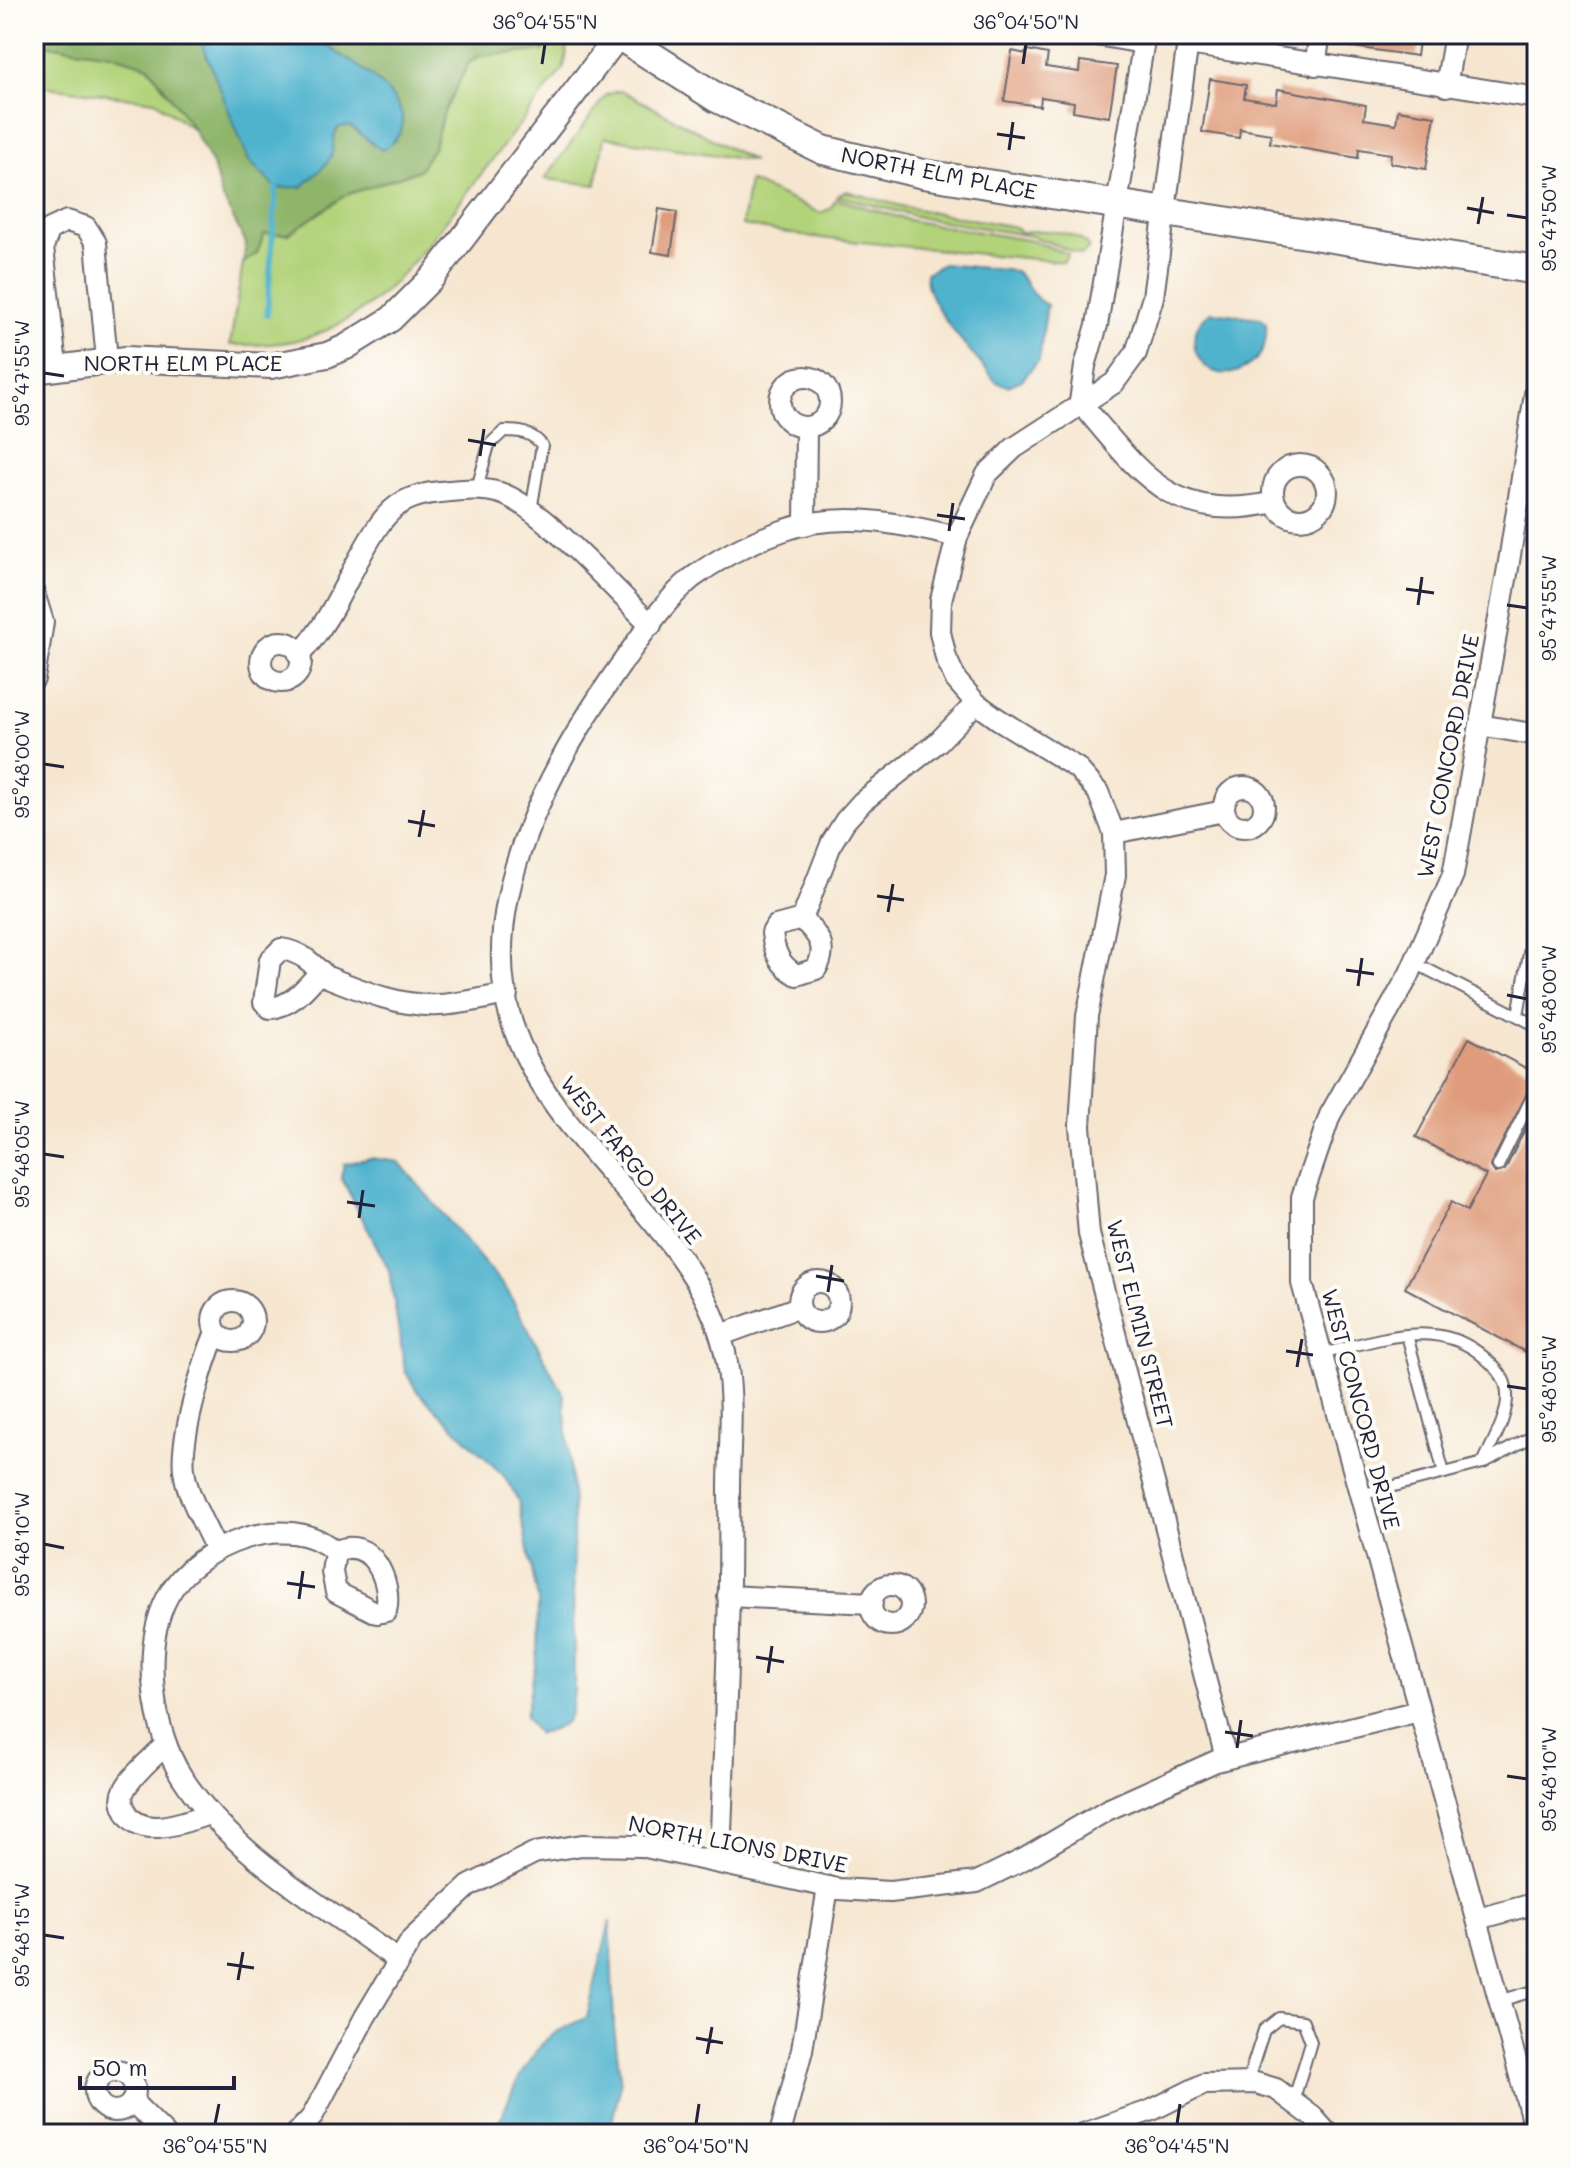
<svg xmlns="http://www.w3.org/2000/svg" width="1571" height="2168" viewBox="0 0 1571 2168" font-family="Mali,sans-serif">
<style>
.green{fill:#b3d37a;stroke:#6a7a5a;stroke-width:2}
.forest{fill:#8eb56a;stroke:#586c52;stroke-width:2}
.water{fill:#4fb3ce;stroke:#386a84;stroke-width:2}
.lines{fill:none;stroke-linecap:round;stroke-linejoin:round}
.stream{stroke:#4fb3ce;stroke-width:6}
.building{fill:#df9c7b}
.service-casing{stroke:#6c676f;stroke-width:14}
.minor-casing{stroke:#6c676f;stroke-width:24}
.tertiary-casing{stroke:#6c676f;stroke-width:28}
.secondary-casing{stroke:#6c676f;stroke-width:32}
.service{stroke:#fff;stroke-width:10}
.minor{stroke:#fff;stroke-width:20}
.tertiary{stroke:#fff;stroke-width:24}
.secondary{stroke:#fff;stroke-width:28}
.ticks{fill:none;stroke:#22223b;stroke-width:3}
.labels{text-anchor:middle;stroke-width:8;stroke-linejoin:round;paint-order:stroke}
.street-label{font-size:22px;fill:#22223b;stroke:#fdfcf7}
.neatline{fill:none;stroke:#22223b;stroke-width:3}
.ticks-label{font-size:20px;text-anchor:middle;fill:#22223b}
</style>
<rect width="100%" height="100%" fill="#fdfcf7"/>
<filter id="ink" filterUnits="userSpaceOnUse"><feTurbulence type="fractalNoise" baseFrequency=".0125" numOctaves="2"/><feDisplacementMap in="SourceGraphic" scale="16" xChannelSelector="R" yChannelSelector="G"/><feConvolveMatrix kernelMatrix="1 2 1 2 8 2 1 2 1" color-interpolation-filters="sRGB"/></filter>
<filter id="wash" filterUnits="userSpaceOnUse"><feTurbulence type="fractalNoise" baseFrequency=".006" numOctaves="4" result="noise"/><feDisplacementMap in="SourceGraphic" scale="32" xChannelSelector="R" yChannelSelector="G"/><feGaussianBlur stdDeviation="1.8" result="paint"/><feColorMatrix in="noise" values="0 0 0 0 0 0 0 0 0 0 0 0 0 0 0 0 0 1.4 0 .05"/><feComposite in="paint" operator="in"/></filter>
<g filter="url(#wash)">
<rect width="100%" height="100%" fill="#f6e6d0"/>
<!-- green -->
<g class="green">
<path d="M550,34H557C569,46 568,53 563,69C531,109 500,150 469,190C426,247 385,309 315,335C288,345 259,345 230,345L243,263L257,253L264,234H288L346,195L419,170L433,148L444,112L468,64L485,54L547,44Z"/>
<path d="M34,43L111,54L148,66L194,130L155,101L34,85Z"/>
<path d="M618,91L624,92L753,161L604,137L596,185L545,179L606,95Z"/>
<path d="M749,181L820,213L830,209L836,199L912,221L1033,241L1068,254L1064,262L810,237L742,225Z"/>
<path d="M846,191L905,207L1015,227L1021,233C1037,229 1077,229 1089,248L1082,255L1032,236L923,218L837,196Z"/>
</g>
<!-- forest -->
<path class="forest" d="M34,34H550L543,51L477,56L468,64L444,112L433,148L419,170L346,195L288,234H264L257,253L243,263L246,243L221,195L214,169L194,130L149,66L111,54L34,43Z"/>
<!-- water -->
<g class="water">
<path d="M198,34C232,34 278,28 311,34C320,36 328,47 336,52C365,69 439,118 381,150L350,126L339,127C330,137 336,148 330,158C324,169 311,178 302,187L276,188L249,161Z"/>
<path d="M943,264L1015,271C1027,280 1033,300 1047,305L1039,360L1022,380L1008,386L996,382C977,357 923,304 926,273Z"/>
<path d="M1211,312L1260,318L1266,323C1267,337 1265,353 1253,362C1209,399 1171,338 1211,312Z"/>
<path d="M370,1158L399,1162L507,1290L564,1395L573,1504L574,1690C571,1720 569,1727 538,1734L525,1717L537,1656L538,1600L518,1500L504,1476L417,1391L405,1371L389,1270L341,1177L344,1164Z"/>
<path d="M610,1921L614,2027L621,2084L609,2134H495C510,2095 519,2070 547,2039C556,2030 575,2024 587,2017Z"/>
</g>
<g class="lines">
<!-- stream -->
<path class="stream" d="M267,315L276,188"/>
</g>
<g id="blocks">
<!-- building -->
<g class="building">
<path d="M1333,34H1420L1417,56L1332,44Z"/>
<path d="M1027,50L1048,54L1046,67L1079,72L1080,61L1117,66L1109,117L1073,111L1074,102L1041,97L1040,106L1004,101L1012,51L1026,54Z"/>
<path d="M1210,79L1246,85L1244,98L1276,103L1278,89L1366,105L1364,119L1396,124L1398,110L1435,116L1426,169L1390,163L1391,154L1359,149L1358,158L1270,143L1271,134L1240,129L1239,138L1202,132Z"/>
<path d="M659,209L677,212L671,255L652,252Z"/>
<path d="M1469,1038L1537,1074L1490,1166L1495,1173L1505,1170L1537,1105V1358L1405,1288L1451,1202L1467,1211L1486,1175L1416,1137Z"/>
</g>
</g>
</g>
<g filter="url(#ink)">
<use href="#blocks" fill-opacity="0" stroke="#6c676f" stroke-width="2"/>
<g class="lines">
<!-- service casing -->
<g class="service-casing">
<g id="service">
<path d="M477,488L489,445L504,431C520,431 531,432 542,445L531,511"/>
<path d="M1415,963L1537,1026"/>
<path d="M1518,1015L1533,931L1537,926"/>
<path d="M1498,1166L1537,1087"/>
<path d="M1407,1335L1444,1473"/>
<path d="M1321,1354C1376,1341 1438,1315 1485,1358C1496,1368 1506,1377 1507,1393C1509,1415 1492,1443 1483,1463L1360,1495"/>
<path d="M1483,1463L1537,1434"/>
<path d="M1499,2001L1537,1990"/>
<path d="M1247,2083L1264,2030L1279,2018L1303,2021L1311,2042L1293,2102"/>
</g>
</g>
<!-- minor casing -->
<g class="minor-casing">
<g id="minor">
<path d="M1091,34L1143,43"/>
<path d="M1189,34L1153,297L1136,353L1114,383L1014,448L987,474L957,537L941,600L940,632L946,658L956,680L976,703L998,719L1077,768L1098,792L1114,833L1115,875L1087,1016L1080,1126L1089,1234L1226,1758"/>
<path d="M1188,44L1537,98"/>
<path d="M1315,65L1320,34"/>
<path d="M1446,86L1455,34"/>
<path d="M56,366L43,247L50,229L67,221L86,227L96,243L107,360"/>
<circle cx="805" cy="402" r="25"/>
<path d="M1080,402L1085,366L1097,325L1145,34"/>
<path d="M1080,402C1141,474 1172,525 1275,502"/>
<circle cx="1300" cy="492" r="27"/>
<path d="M805,525L806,427"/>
<path d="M34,593L43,622L34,679"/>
<circle cx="281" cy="662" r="20"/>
<path d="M299,655C335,618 350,567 379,525C395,502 412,495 440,492C461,490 480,487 500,493C540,505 618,593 651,625"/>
<path d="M1480,725L1537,735"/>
<circle cx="1244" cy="807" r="20"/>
<path d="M1114,833L1224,811"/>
<path d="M802,919L832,842L845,821L862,802L938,742L976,703"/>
<path d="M802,919C818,935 829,947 816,969L797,975C780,966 774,952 772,933L776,926Z"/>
<path d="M321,971C306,987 293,1006 270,1008L264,1002L270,960L281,949C301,952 311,962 325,976C360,990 400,1007 439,1005C461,1004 485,998 507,994"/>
<circle cx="819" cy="1302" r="20"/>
<circle cx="233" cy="1321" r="20"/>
<path d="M216,1332C203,1363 180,1437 184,1470C187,1497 205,1524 216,1550"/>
<path d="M721,1335L799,1307"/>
<path d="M335,1552C371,1533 393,1583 386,1611L377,1613L336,1592L332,1572L335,1552C290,1508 195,1545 168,1596C141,1646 152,1730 182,1777C233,1856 324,1906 399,1961"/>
<circle cx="891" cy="1605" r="20"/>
<path d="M728,1596L872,1603"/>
<path d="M166,1744C153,1758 132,1774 124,1791C121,1797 122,1803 125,1809C139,1842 185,1821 210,1814"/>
<path d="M720,1862C724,1738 731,1614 729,1490C729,1449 734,1403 727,1363C705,1229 555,1155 512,1023C473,900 554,760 622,663C642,635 665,600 692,578C719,558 750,542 782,531C839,510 900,523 957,537"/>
<path d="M1478,1919L1537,1903"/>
<circle cx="115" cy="2091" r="20"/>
<path d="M132,2101L165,2134"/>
<path d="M296,2134L312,2117L365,2017L412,1939L469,1886L534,1853L582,1845L641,1846L838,1889L890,1892L977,1882L1024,1859L1107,1810L1216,1761L1419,1711"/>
<path d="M780,2134L802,2050L828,1887"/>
<path d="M1083,2134L1152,2110L1204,2084L1256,2083L1276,2089L1313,2117L1328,2134"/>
<path d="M1536,2134L1302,1283V1197L1330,1115L1409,975L1453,875L1508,568L1537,381"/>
</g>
</g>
<!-- tertiary casing -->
<g class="tertiary-casing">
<path id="tertiary" d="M34,371L126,359L271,366L327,355L346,347L391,319L432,278L619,35"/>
</g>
<!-- secondary casing -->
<g class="secondary-casing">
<path id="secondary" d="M617,34L717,98L823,150L923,174L1537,270"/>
</g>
<!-- service -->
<use href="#service" class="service"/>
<!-- minor -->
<use href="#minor" class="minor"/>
<!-- tertiary -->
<use href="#tertiary" class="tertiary"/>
<!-- secondary -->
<use href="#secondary" class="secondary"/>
</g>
</g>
<!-- ticks -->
<path class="ticks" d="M542,64L545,44M1023,64L1026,44M997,134L1025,138M1009,150L1013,122M1467,208L1494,213M1507,215L1527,218M1478,224L1483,197M44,373L64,376M468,440L496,445M480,456L484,429M937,515L965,519M949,531L953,503M1406,589L1434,593M1418,605L1422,577M1507,605L1527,608M44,764L64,767M408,821L435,826M419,837L424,810M877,896L904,900M888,912L893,884M1346,970L1374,974M1358,986L1362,958M1507,995L1527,999M44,1154L64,1157M347,1202L375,1206M359,1218L363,1190M816,1276L844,1281M828,1292L832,1265M1286,1351L1313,1355M1297,1367L1302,1339M1507,1386L1527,1389M44,1544L64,1548M287,1583L315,1587M299,1599L303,1571M756,1657L784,1662M768,1673L772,1646M1225,1732L1253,1736M1237,1748L1241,1720M1507,1776L1527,1779M44,1935L64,1938M227,1964L254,1968M238,1980L243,1952M696,2038L723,2043M707,2054L712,2027M215,2124L219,2104M696,2124L699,2104M1177,2124L1180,2104"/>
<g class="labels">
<!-- street labels -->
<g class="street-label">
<text transform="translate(939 173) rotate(11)" y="8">NORTH ELM PLACE</text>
<text x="183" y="371">NORTH ELM PLACE</text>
<text transform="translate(1448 756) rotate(-79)" y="8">WEST CONCORD DRIVE</text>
<text transform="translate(631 1160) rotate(51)" y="8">WEST FARGO DRIVE</text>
<text transform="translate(1140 1324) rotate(76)" y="8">WEST ELMIN STREET</text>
<text transform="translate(1361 1409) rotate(75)" y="8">WEST CONCORD DRIVE</text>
<text transform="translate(738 1844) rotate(11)" y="8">NORTH LIONS DRIVE</text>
</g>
</g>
<!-- margin -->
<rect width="1571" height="2168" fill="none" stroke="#fdfcf7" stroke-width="88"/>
<!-- scale -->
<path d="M80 2076v12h154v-12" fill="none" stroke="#22223b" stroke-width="4"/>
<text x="92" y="2076" font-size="24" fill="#22223b" stroke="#fdfcf7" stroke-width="6" paint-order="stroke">50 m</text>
<rect x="44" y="44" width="1483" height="2080" class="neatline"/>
<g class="ticks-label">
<text x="545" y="29">36°04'55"N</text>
<text x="1026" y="29">36°04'50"N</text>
<text transform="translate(1549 218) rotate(-90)" y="7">95°47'50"W</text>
<text transform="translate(22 373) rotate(-90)" y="7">95°47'55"W</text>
<text transform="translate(1549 608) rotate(-90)" y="7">95°47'55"W</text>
<text transform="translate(22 764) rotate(-90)" y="7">95°48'00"W</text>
<text transform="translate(1549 999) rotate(-90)" y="7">95°48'00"W</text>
<text transform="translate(22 1154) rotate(-90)" y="7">95°48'05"W</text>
<text transform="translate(1549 1389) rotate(-90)" y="7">95°48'05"W</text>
<text transform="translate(22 1544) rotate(-90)" y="7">95°48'10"W</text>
<text transform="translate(1549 1779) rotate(-90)" y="7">95°48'10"W</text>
<text transform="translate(22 1935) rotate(-90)" y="7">95°48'15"W</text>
<text x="215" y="2153">36°04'55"N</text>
<text x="696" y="2153">36°04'50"N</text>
<text x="1177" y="2153">36°04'45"N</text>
</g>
</svg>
